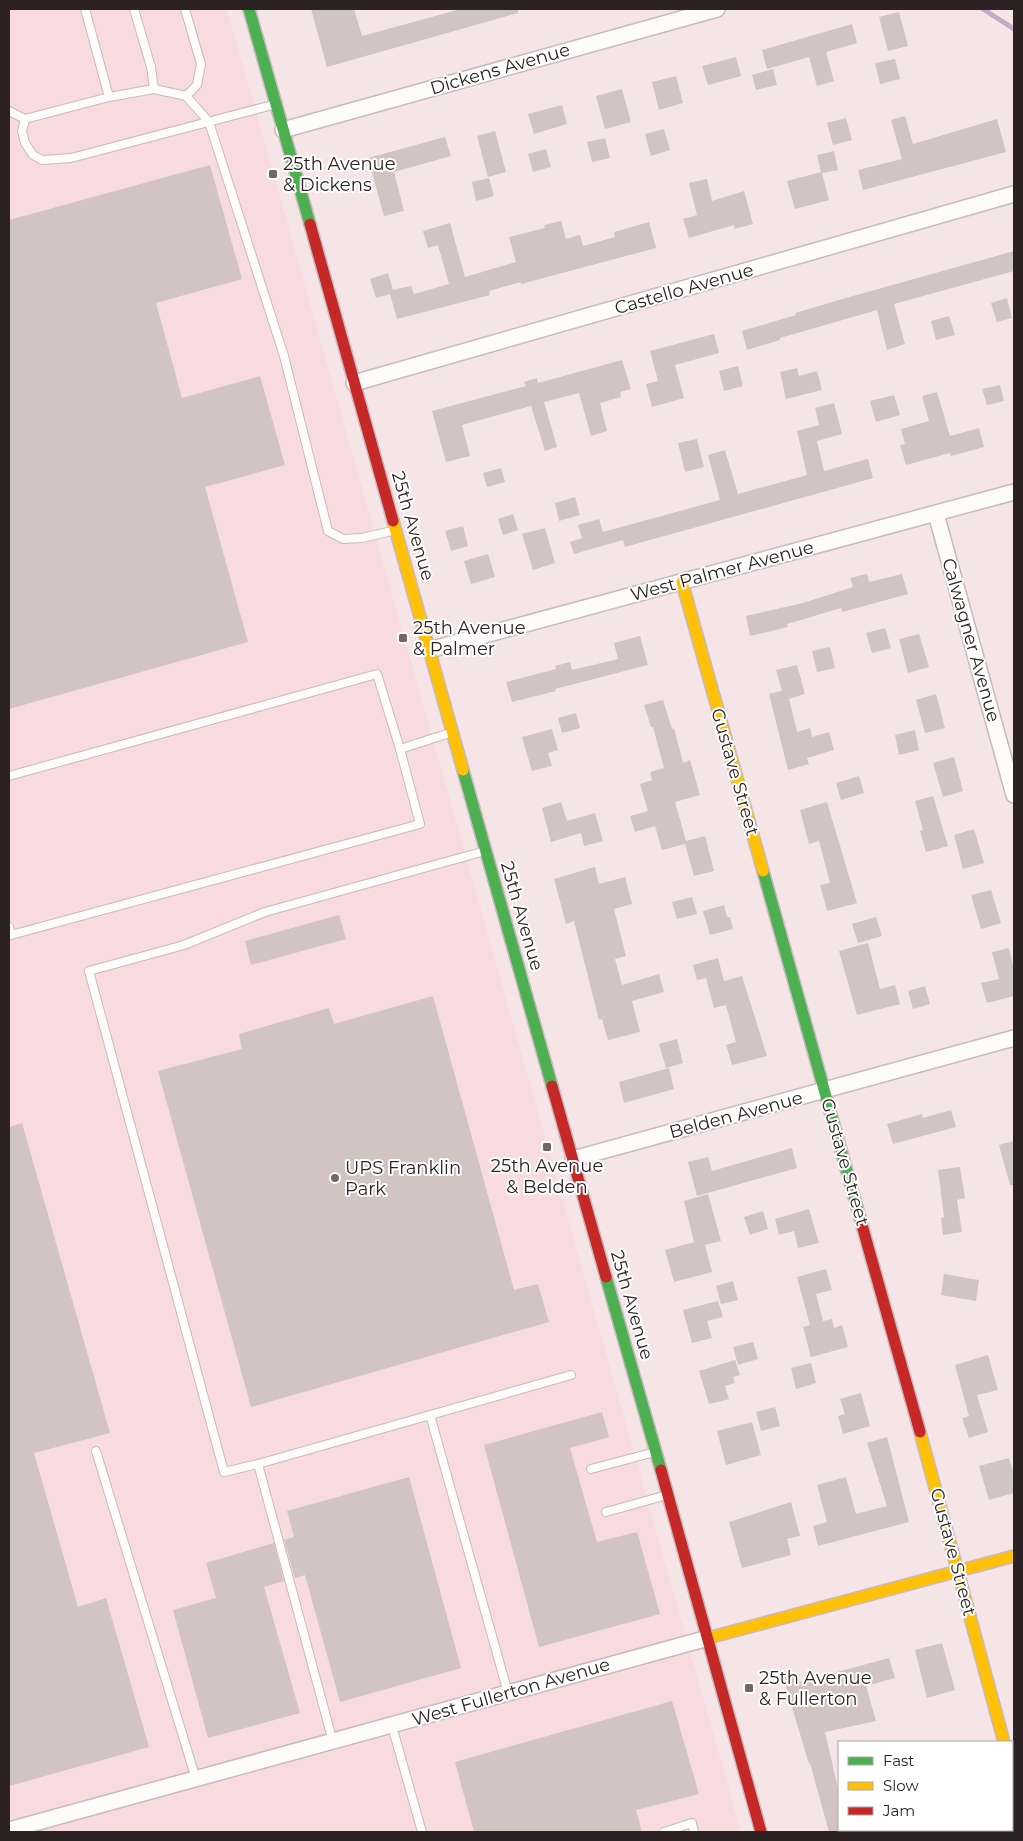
<svg xmlns="http://www.w3.org/2000/svg" width="1023" height="1841" viewBox="0 0 1023 1841" font-family="Montserrat,sans-serif">
<style>
.built{fill:#f8dbdf}
.lines{fill:none;stroke-linecap:round;stroke-linejoin:round}
.stream{stroke:#c2acca;stroke-width:5}
.building{fill:#d1c4c3}
.lane-casing{stroke:#c7babc;stroke-width:10}
.street-casing{stroke:#c7babc;stroke-width:18}
.fast-casing{stroke:#c7babc;stroke-width:14}
.slow-casing{stroke:#c7babc;stroke-width:14}
.jam-casing{stroke:#c7babc;stroke-width:14}
.lane{stroke:#fefbfb;stroke-width:8}
.street{stroke:#fefbfb;stroke-width:15}
.fast{stroke:#4caf50;stroke-width:11}
.slow{stroke:#ffc107;stroke-width:11}
.jam{stroke:#c62828;stroke-width:11}
.poi-dot{fill:#736668;stroke:#fff;stroke-width:2}
.labels{text-anchor:middle;stroke-width:4;stroke-linejoin:round;paint-order:stroke}
.street-label{font-size:18px;fill:#2c2123;stroke:#fff}
.poi-label{font-size:18px;fill:#2c2123;stroke:#fff;text-anchor:start}
</style>
<rect width="100%" height="100%" fill="#f6e5e7"/>
<!-- built -->
<path class="built" d="M9,9H227L741,1832H9Z"/>
<g class="lines">
<!-- stream -->
<path class="stream" d="M983,9L1014,29"/>
</g>
<!-- building -->
<g class="building">
<path d="M311,9H354L362,36L461,9H518V13L327,67Z"/>
<path d="M899,12L908,46L888,51L879,17Z"/>
<path d="M852,24L857,43L826,52L834,81L817,86L809,57L767,69L762,50Z"/>
<path d="M736,57L741,76L708,85L702,66Z"/>
<path d="M895,59L900,79L880,84L875,63Z"/>
<path d="M773,69L777,85L756,90L752,75Z"/>
<path d="M676,76L683,103L659,110L652,82Z"/>
<path d="M622,89L631,122L605,129L596,96Z"/>
<path d="M562,105L567,124L534,134L528,114Z"/>
<path d="M905,116L913,144L997,119L1006,152L863,190L858,170L902,159L891,120Z"/>
<path d="M846,118L852,140L833,145L827,123Z"/>
<path d="M664,129L670,150L651,156L645,134Z"/>
<path d="M495,131L506,172L488,177L477,136Z"/>
<path d="M445,137L451,156L394,172L404,211L384,216L368,158Z"/>
<path d="M605,138L610,158L592,162L587,142Z"/>
<path d="M546,149L551,167L533,172L528,154Z"/>
<path d="M834,151L838,170L822,173L829,200L795,209L787,181L821,172L817,155Z"/>
<path d="M210,165L242,279L156,303L182,398L260,376L285,465L205,487L248,642L9,709V220Z"/>
<path d="M489,178L494,196L476,201L472,182Z"/>
<path d="M707,179L712,201L744,191L753,224L735,229L734,225L689,238L683,219L697,215L689,183Z"/>
<path d="M561,221L566,239L580,235L583,246L615,237L614,232L649,222L656,248L521,284V282L489,291L490,295L397,319L390,294L376,298L370,279L388,273L393,290L411,286L414,294L449,284L438,245L428,248L423,231L450,223L465,277L516,262L509,237L545,228L544,225Z"/>
<path d="M1014,251V271L894,304L905,344L887,350L877,310L780,338V340L747,350L742,331L796,315L795,313L846,298Z"/>
<path d="M1007,298L1012,318L997,322L991,303Z"/>
<path d="M949,316L955,335L936,340L931,321Z"/>
<path d="M714,334L719,353L675,365L684,398L652,407L646,384L658,381L650,351Z"/>
<path d="M622,360L631,389L620,392L621,397L600,403L607,431L591,436L579,393L544,402L557,447L545,451L531,406L462,425L470,456L446,462L432,411L526,386L524,382L537,378L538,383Z"/>
<path d="M738,366L743,386L724,391L719,371Z"/>
<path d="M797,368L799,376L817,371L822,390L786,399L780,372Z"/>
<path d="M1000,385L1004,401L987,405L982,389Z"/>
<path d="M937,392L950,436L979,428L984,447L951,456L950,453L906,465L900,445L905,444L901,429L929,421L922,396Z"/>
<path d="M894,395L900,415L876,422L870,401Z"/>
<path d="M834,403L842,434L817,441L824,471L868,459L873,478L625,547L623,540L574,554L570,542L582,538L578,525L599,519L603,532L720,500L708,455L725,450L738,494L807,475L797,431L819,425L815,408Z"/>
<path d="M697,439L704,467L685,472L678,443Z"/>
<path d="M501,468L505,482L487,487L483,473Z"/>
<path d="M575,497L580,515L559,521L555,503Z"/>
<path d="M513,514L518,530L503,535L498,519Z"/>
<path d="M463,526L468,546L451,551L445,531Z"/>
<path d="M545,528L555,563L533,570L522,534Z"/>
<path d="M488,554L495,577L471,584L464,561Z"/>
<path d="M867,574L869,582L902,574L908,594L842,612L841,608L787,624L788,627L750,636L746,616L803,603L853,587L850,578Z"/>
<path d="M885,628L891,648L872,653L866,633Z"/>
<path d="M919,634L929,667L908,673L899,639Z"/>
<path d="M640,636L648,665L555,689L556,691L512,702L506,682L556,669L555,666L570,662L572,670L618,659L614,643Z"/>
<path d="M830,647L835,668L817,672L812,651Z"/>
<path d="M797,665L805,694L789,699L797,732L810,728L812,737L829,732L834,750L807,758L809,764L788,770L769,694L782,691L776,670Z"/>
<path d="M936,694L945,728L925,733L916,700Z"/>
<path d="M663,700L672,729L674,728L683,763L690,760L700,795L675,802L686,841L705,836L714,871L694,876L685,844L662,850L655,826L635,832L630,816L648,811L640,784L652,780L650,772L664,768L653,727H651L644,705Z"/>
<path d="M576,713L580,728L562,733L558,718Z"/>
<path d="M552,729L558,750L548,753L552,766L532,771L522,737Z"/>
<path d="M915,730L919,750L899,755L895,735Z"/>
<path d="M954,757L963,791L943,797L933,763Z"/>
<path d="M859,776L864,793L841,800L836,783Z"/>
<path d="M933,796L948,846L926,852L920,831L923,830L915,801Z"/>
<path d="M561,802L567,821L595,813L603,841L584,846L581,833L551,842L542,808Z"/>
<path d="M827,802L857,903L827,911L820,885L830,883L819,841L809,844L800,810Z"/>
<path d="M974,829L984,863L963,869L954,835Z"/>
<path d="M595,867L599,884L625,877L632,904L614,909L626,956L615,959L622,985L659,974L664,992L632,1001L640,1032L608,1040L602,1019L599,1020L574,921L566,924L554,879Z"/>
<path d="M991,890L1001,923L981,929L971,895Z"/>
<path d="M692,897L697,914L677,919L672,902Z"/>
<path d="M724,905L727,917H730L733,929L710,935L703,911Z"/>
<path d="M339,915L346,939L251,965L245,941Z"/>
<path d="M876,917L882,936L858,943L852,924Z"/>
<path d="M868,943L880,989L895,985L900,1004L857,1015L839,951Z"/>
<path d="M1009,948L1014,970V996L987,1003L981,983L999,979L992,952Z"/>
<path d="M718,958L724,981L742,976L767,1056L732,1065L726,1045L736,1042L726,1005L714,1008L706,978L697,980L693,965Z"/>
<path d="M925,986L930,1004L913,1009L908,991Z"/>
<path d="M433,996L514,1290L538,1284L549,1322L251,1407L158,1071L242,1049L239,1034L329,1008L334,1024Z"/>
<path d="M677,1039L683,1063L666,1068L659,1044Z"/>
<path d="M669,1068L674,1089L624,1103L619,1082Z"/>
<path d="M951,1110L956,1127L893,1144L887,1124L922,1114L923,1118Z"/>
<path d="M22,1123L110,1433L34,1453L78,1607L106,1598L149,1747L9,1786V1127Z"/>
<path d="M1014,1141V1185H1010L999,1145Z"/>
<path d="M792,1148L797,1168L697,1196L688,1162L708,1157L712,1171Z"/>
<path d="M960,1167L965,1198L957,1200L962,1232L943,1235L941,1218L944,1217L938,1170Z"/>
<path d="M708,1194L721,1241L705,1245L712,1272L674,1282L665,1250L694,1242L684,1201Z"/>
<path d="M809,1209L819,1243L798,1248L794,1231L779,1235L775,1219Z"/>
<path d="M763,1211L768,1229L750,1235L744,1217Z"/>
<path d="M826,1269L832,1290L816,1294L823,1321L832,1319L834,1328L842,1325L848,1347L811,1357L803,1327L810,1325L797,1277Z"/>
<path d="M944,1274L979,1280L976,1301L941,1295Z"/>
<path d="M733,1281L738,1300L721,1304L716,1286Z"/>
<path d="M718,1301L723,1317L707,1321L712,1338L692,1343L683,1310Z"/>
<path d="M753,1342L758,1359L738,1365L733,1347Z"/>
<path d="M988,1355L998,1390L977,1395L988,1432L969,1438L962,1418L969,1416L955,1365Z"/>
<path d="M735,1360L740,1375L733,1377L735,1383L725,1386L729,1399L709,1404L699,1371Z"/>
<path d="M811,1363L816,1383L796,1389L791,1368Z"/>
<path d="M861,1393L870,1426L843,1434L838,1416L845,1414L840,1399Z"/>
<path d="M775,1407L780,1426L761,1431L756,1412Z"/>
<path d="M602,1412L609,1437L570,1448L597,1542L637,1532L660,1614L539,1647L484,1445Z"/>
<path d="M752,1422L761,1455L726,1465L717,1431Z"/>
<path d="M887,1437L909,1522L818,1546L813,1526L827,1522L817,1485L846,1477L856,1514L887,1506L867,1443Z"/>
<path d="M1009,1458L1014,1475V1493L989,1500L979,1466Z"/>
<path d="M409,1477L461,1668L340,1702L305,1575L295,1578L284,1540L294,1537L287,1511Z"/>
<path d="M791,1502L800,1536L787,1539L791,1555L742,1568L729,1522Z"/>
<path d="M274,1543L284,1581L264,1587L300,1713L208,1738L173,1610L216,1598L206,1563Z"/>
<path d="M942,1643L955,1690L927,1698L915,1650Z"/>
<path d="M889,1658L895,1678L866,1686L876,1721L825,1732L839,1793V1832H829L810,1763L809,1764L783,1677L797,1673L800,1682Z"/>
<path d="M672,1701L699,1794L636,1810L642,1832H474L455,1762Z"/>
</g>
<g class="lines">
<!-- lane casing -->
<g class="lane-casing">
<g id="lane">
<path d="M85,9L109,97"/>
<path d="M134,9L151,67L154,89"/>
<path d="M185,9L201,64L197,85L186,96"/>
<path d="M9,111L25,119L109,97L154,89L186,96L209,122L284,356L328,531L343,539L362,538L396,530"/>
<path d="M25,119L22,131L25,143L33,155L42,160L71,158L276,104"/>
<path d="M400,749L453,732"/>
<path d="M9,776L377,674L400,749L420,824L11,935L9,927"/>
<path d="M430,1415L508,1693"/>
<path d="M96,1451L196,1779"/>
<path d="M258,1464L571,1375"/>
<path d="M591,1469L655,1452"/>
<path d="M606,1512L667,1495"/>
<path d="M392,1726L422,1832"/>
<path d="M333,1742L258,1464L224,1472L89,971L184,945L265,912L485,851"/>
<path d="M664,1832L692,1823L694,1832"/>
</g>
</g>
<!-- street casing -->
<g class="street-casing">
<g id="street">
<path d="M283,130L717,9"/>
<path d="M354,383L1014,194"/>
<path d="M936,514L1014,795"/>
<path d="M429,650L1014,492"/>
<path d="M573,1159L1014,1038"/>
<path d="M1012,1773L1014,1782"/>
<path d="M9,1830L708,1638"/>
</g>
</g>
<!-- fast casing -->
<g class="fast-casing">
<g id="fast">
<path d="M249,9L310,224"/>
<path d="M463,770L552,1086"/>
<path d="M763,871L860,1218"/>
<path d="M606,1277L661,1470"/>
</g>
</g>
<!-- slow casing -->
<g class="slow-casing">
<g id="slow">
<path d="M393,521L463,770"/>
<path d="M682,582L763,871"/>
<path d="M920,1432L1004,1742"/>
<path d="M708,1638L1014,1556"/>
</g>
</g>
<!-- jam casing -->
<g class="jam-casing">
<g id="jam">
<path d="M310,224L393,521"/>
<path d="M552,1086L606,1277"/>
<path d="M860,1218L920,1432"/>
<path d="M661,1470L761,1832"/>
</g>
</g>
<!-- lane -->
<use href="#lane" class="lane"/>
<!-- street -->
<use href="#street" class="street"/>
<!-- fast -->
<use href="#fast" class="fast"/>
<!-- slow -->
<use href="#slow" class="slow"/>
<!-- jam -->
<use href="#jam" class="jam"/>
</g>
<!-- markers -->
<g class="poi-dot">
<rect x="268" y="169" width="10" height="10" rx="2.5"/>
<rect x="398" y="633" width="10" height="10" rx="2.5"/>
<rect x="542" y="1142" width="10" height="10" rx="2.5"/>
<circle cx="335" cy="1178" r="5"/>
<rect x="744" y="1683" width="10" height="10" rx="2.5"/>
</g>
<g class="labels">
<!-- street labels -->
<g class="street-label">
<text transform="translate(500 69) rotate(-16)" y="6">Dickens Avenue</text>
<text transform="translate(684 289) rotate(-16)" y="6">Castello Avenue</text>
<text transform="translate(413 526) rotate(74)" y="6">25th Avenue</text>
<text transform="translate(722 571) rotate(-15)" y="6">West Palmer Avenue</text>
<text transform="translate(971 640) rotate(74)" y="6">Calwagner Avenue</text>
<text transform="translate(735 772) rotate(74)" y="6">Gustave Street</text>
<text transform="translate(522 916) rotate(74)" y="6">25th Avenue</text>
<text transform="translate(736 1115) rotate(-15)" y="6">Belden Avenue</text>
<text transform="translate(845 1162) rotate(74)" y="6">Gustave Street</text>
<text transform="translate(632 1305) rotate(74)" y="6">25th Avenue</text>
<text transform="translate(953 1552) rotate(75)" y="6">Gustave Street</text>
<text transform="translate(511 1692) rotate(-16)" y="6">West Fullerton Avenue</text>
</g>
<!-- poi labels -->
<g class="poi-label">
<text x="283" y="170">25th Avenue<tspan x="283" dy="21">&amp; Dickens</tspan></text>
<text x="413" y="634">25th Avenue<tspan x="413" dy="21">&amp; Palmer</tspan></text>
<text x="547" y="1172" text-anchor="middle">25th Avenue<tspan x="547" dy="21">&amp; Belden</tspan></text>
<text x="345" y="1174">UPS Franklin<tspan x="345" dy="21">Park</tspan></text>
<text x="759" y="1684">25th Avenue<tspan x="759" dy="21">&amp; Fullerton</tspan></text>
</g>
</g>
<!-- border -->
<rect width="1023" height="1841" fill="none" stroke="#2c2123" stroke-width="20"/>
<!-- legend -->
<rect x="838" y="1741" width="175" height="90" fill="#ffffff" stroke="#aba6a7"/>
<rect x="848" y="1757" width="25" height="8" fill="#4caf50" stroke="#aba6a7"/>
<text x="883" y="1766" font-size="15" fill="#2c2123">Fast</text>
<rect x="848" y="1782" width="25" height="8" fill="#ffc107" stroke="#aba6a7"/>
<text x="883" y="1791" font-size="15" fill="#2c2123">Slow</text>
<rect x="848" y="1807" width="25" height="8" fill="#c62828" stroke="#aba6a7"/>
<text x="883" y="1816" font-size="15" fill="#2c2123">Jam</text>
</svg>
